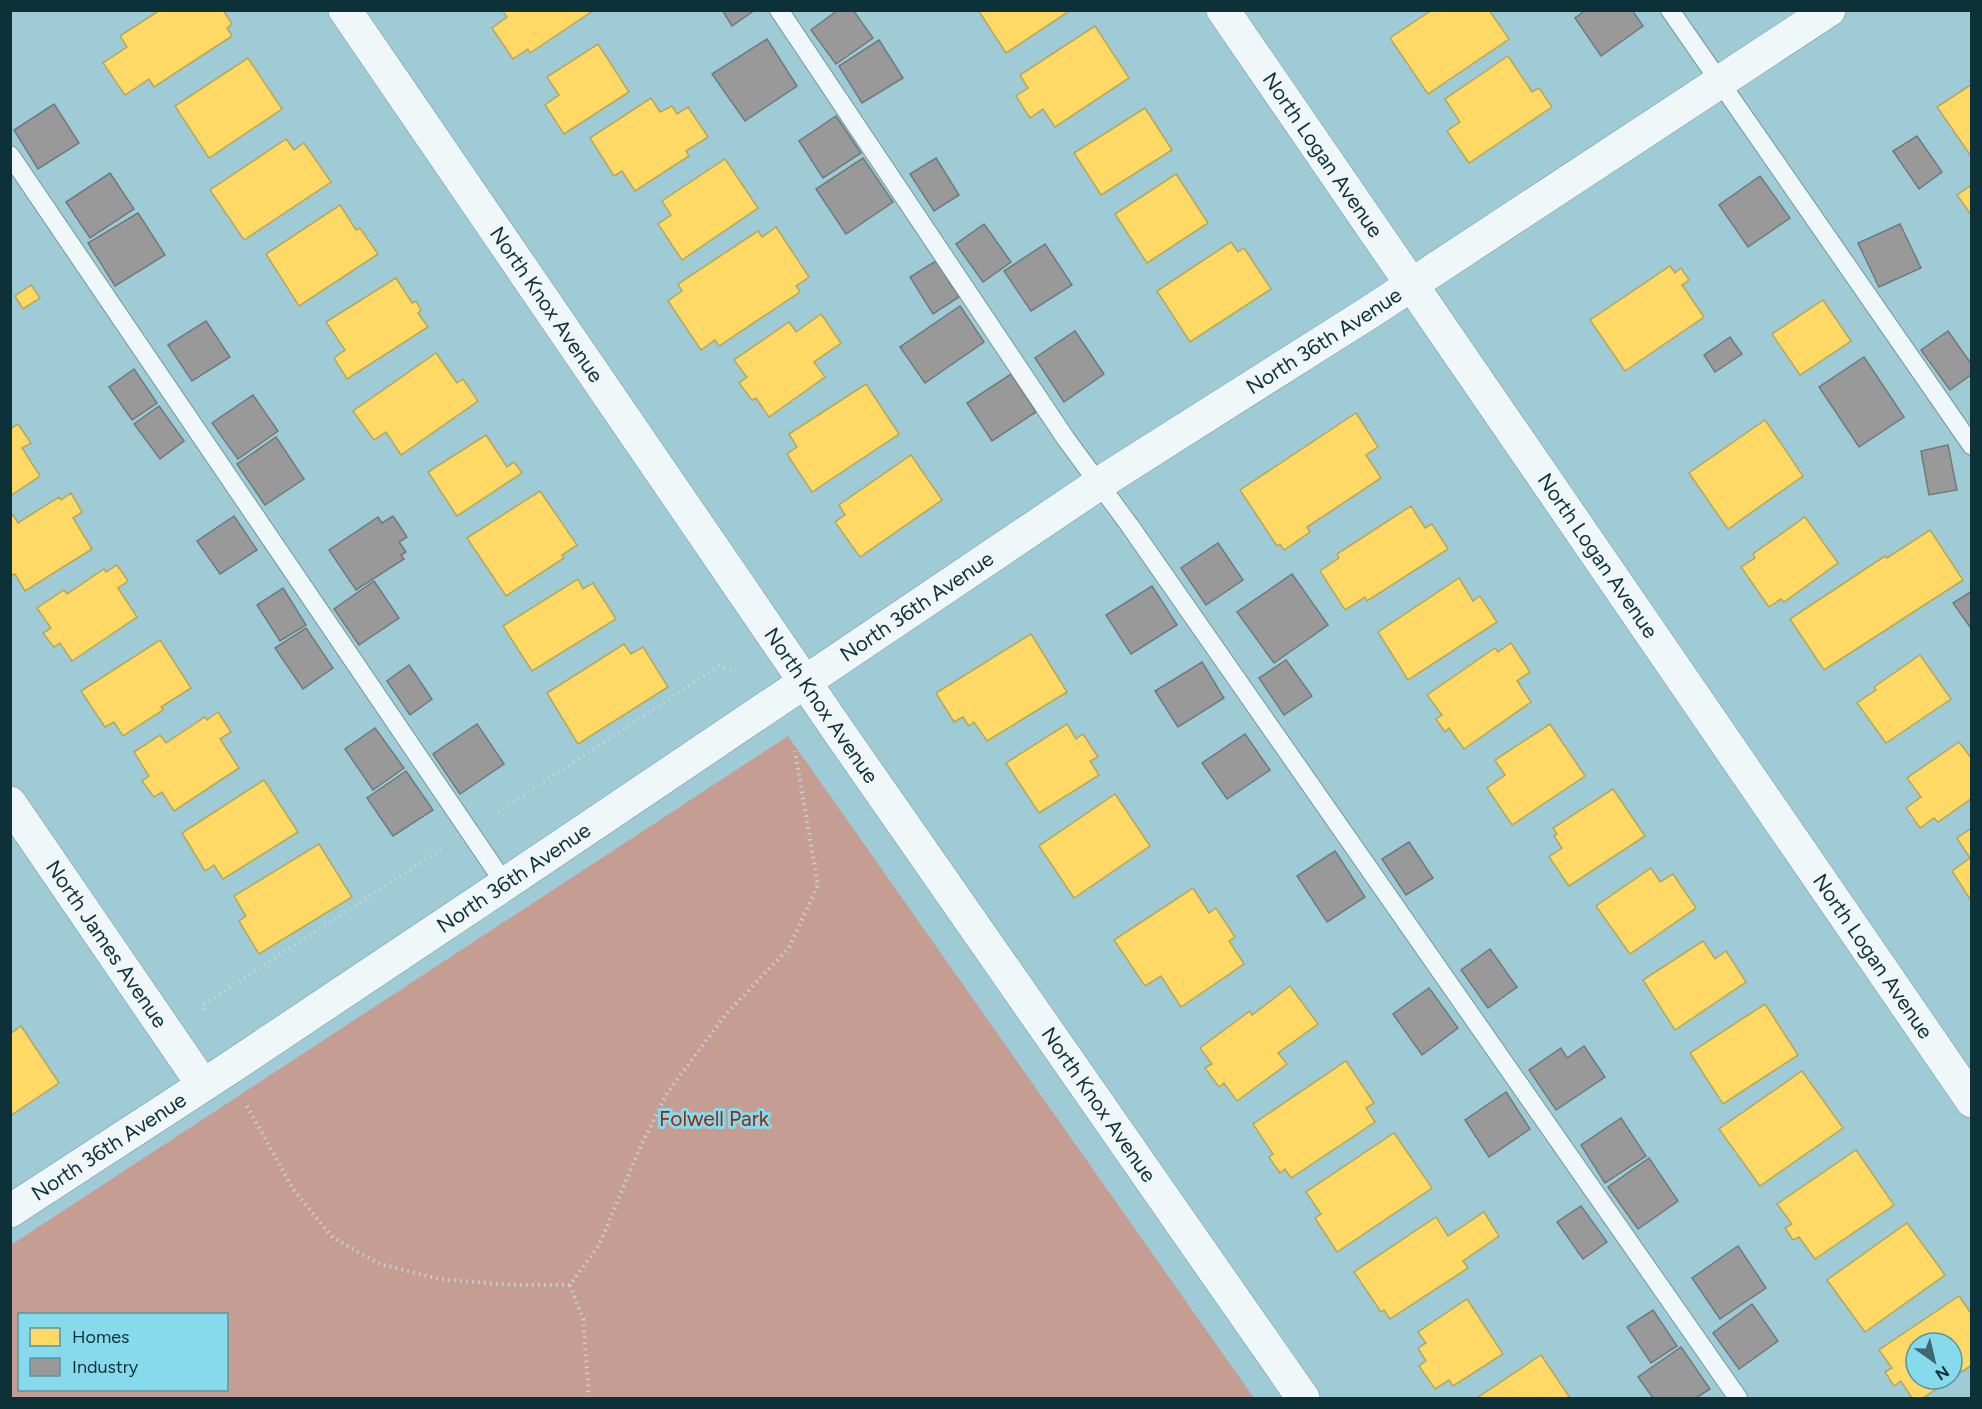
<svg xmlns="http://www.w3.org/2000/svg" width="1982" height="1409" viewBox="0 0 1982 1409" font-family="Figtree,sans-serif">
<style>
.green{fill:#c59d93;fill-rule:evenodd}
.homes{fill:#ffd966;stroke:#b6a758;stroke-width:1.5}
.industry{fill:#999;stroke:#6f7a7c;stroke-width:1.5}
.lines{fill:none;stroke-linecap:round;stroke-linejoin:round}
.service-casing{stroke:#7498a0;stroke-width:20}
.minor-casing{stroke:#7498a0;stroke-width:34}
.path{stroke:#c4d3d6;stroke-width:4;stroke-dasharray:1.5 4.5;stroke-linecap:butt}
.service{stroke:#f0f7f9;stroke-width:18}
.minor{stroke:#f0f7f9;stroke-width:33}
.labels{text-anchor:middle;stroke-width:6;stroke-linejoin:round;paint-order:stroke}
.street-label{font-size:21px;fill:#0d3138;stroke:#87d9ec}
.park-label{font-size:21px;fill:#95280d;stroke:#87d9ec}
</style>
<rect width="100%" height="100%" fill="#9ecbd5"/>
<!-- green -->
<path class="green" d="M788,736L1254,1398H11V1245ZM20,1314H226V1390H20Z"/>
<!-- homes -->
<g class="homes">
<path d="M160,10H223L232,24L227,28L232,36L154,87L149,79L125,95L103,63L127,47L120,36Z"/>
<path d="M502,10H594L530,53L528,49L513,59L492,28L507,17Z"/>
<path d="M978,10H1071L1006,53Z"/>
<path d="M1432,10H1489L1509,39L1428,94L1390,38Z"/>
<path d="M1095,26L1129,78L1055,127L1043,109L1030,118L1016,96L1028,88L1020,75Z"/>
<path d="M598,44L629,92L564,134L545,105L559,95L547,77Z"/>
<path d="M1508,56L1532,92L1539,88L1552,107L1469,163L1447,131L1460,122L1445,99Z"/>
<path d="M248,58L282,109L209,158L175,106Z"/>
<path d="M1972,84V155L1971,156L1937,107Z"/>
<path d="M651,98L660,112L672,106L677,114L688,107L708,137L686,151L689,156L635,191L622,171L614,176L590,138Z"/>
<path d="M1145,108L1172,150L1101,195L1074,153Z"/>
<path d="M286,139L294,150L304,143L331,182L244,240L210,190Z"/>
<path d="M725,159L758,208L682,260L658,224L671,215L662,201Z"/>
<path d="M1176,174L1208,223L1147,263L1115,214Z"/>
<path d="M1972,185V216L1957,195Z"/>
<path d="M340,205L356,230L360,228L378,254L299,306L266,254Z"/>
<path d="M776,227L809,277L796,286L800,292L719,346L715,340L701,350L668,301L682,291L678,284L758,231L762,237Z"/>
<path d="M1231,242L1238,252L1244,248L1271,289L1190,342L1157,291Z"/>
<path d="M1670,266L1675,273L1681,268L1689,280L1682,285L1704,317L1625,371L1590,320Z"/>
<path d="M396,278L412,303L416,301L421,310L418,313L428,327L347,379L334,358L345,350L326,322Z"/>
<path d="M31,285L40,298L23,309L15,296Z"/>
<path d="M1823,300L1851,341L1800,375L1772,334Z"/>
<path d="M821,314L841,343L814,362L825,377L769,417L756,398L752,400L739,383L747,377L734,360L789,322L796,332Z"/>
<path d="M436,353L457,383L463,379L478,401L401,455L386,432L374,440L353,411Z"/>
<path d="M866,384L899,434L812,492L787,454L797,447L789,434Z"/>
<path d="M1356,413L1378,447L1366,455L1381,478L1307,527L1310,532L1284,550L1280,544L1277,546L1240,490Z"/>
<path d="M1765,420L1803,476L1728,529L1689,473Z"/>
<path d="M18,424L31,443L22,448L40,476L10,496V429Z"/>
<path d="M486,435L507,467L514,462L522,473L457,516L428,472Z"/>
<path d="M911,455L942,500L860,557L835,522L845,515L839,505Z"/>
<path d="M540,491L577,545L562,555L564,558L506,596L467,538Z"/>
<path d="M71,493L82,512L73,518L92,549L25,591L15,574L10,576V516L13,515L18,523L59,497L61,500Z"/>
<path d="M1411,506L1425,528L1432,524L1448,549L1367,601L1365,597L1345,610L1320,571L1339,558L1337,554Z"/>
<path d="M1805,517L1838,563L1784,602L1781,599L1769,607L1741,567L1755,558L1753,554Z"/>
<path d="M1930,530L1963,580L1824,670L1790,619L1885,556L1887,558Z"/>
<path d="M117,565L128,581L118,588L137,617L72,661L60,643L54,647L43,633L51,628L37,608L64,590L67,594L104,569L106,572Z"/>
<path d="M1459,578L1473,601L1480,596L1497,622L1408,680L1378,632Z"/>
<path d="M578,579L583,589L593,583L616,619L532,671L503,626Z"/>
<path d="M1031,634L1067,692L987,741L974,722L969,726L963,717L954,722L936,693Z"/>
<path d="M160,640L191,688L161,707L163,710L123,736L114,722L105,727L81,691Z"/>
<path d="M1511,643L1530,672L1517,681L1531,702L1464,749L1449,728L1445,732L1436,719L1442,715L1427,695L1495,648L1498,652Z"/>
<path d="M624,644L631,654L643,647L668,687L578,744L547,693Z"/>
<path d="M1920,655L1951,699L1886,743L1857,703L1876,690L1874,687Z"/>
<path d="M218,712L231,732L220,739L239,768L174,811L162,792L154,797L142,781L149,776L134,752L160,735L166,743L205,717L207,720Z"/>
<path d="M1067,724L1076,739L1083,734L1098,757L1090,761L1099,775L1039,813L1006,763Z"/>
<path d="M1550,724L1585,776L1512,825L1487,788L1505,775L1495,760Z"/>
<path d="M1959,742L1972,759V798L1938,822L1934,818L1920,828L1906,808L1921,797L1907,778Z"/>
<path d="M264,780L298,832L223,879L214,865L205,871L182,833Z"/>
<path d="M1613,789L1645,836L1569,886L1549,857L1562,848L1554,836L1557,834L1553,828Z"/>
<path d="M1115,794L1150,846L1074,898L1039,846Z"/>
<path d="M1972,828V898L1970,899L1952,871L1970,858L1957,838Z"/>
<path d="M319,844L352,897L259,954L239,921L246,916L234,896Z"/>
<path d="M1651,868L1660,882L1673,874L1696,908L1630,954L1596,906Z"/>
<path d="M1193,888L1209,913L1216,908L1235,937L1229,941L1244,964L1181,1007L1161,976L1145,986L1114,940Z"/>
<path d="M1703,941L1715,959L1726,951L1746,982L1675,1030L1643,980Z"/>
<path d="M1290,986L1318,1024L1278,1053L1287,1064L1237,1101L1224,1083L1219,1087L1205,1068L1212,1064L1200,1048L1250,1011L1252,1015Z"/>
<path d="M1765,1004L1798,1055L1723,1104L1690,1053Z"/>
<path d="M21,1026L59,1083L10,1116V1034Z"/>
<path d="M1346,1061L1374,1103L1366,1108L1375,1122L1291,1178L1285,1169L1280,1173L1269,1157L1273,1154L1253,1124Z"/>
<path d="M1802,1071L1843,1128L1760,1186L1719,1129Z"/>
<path d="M1394,1133L1432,1188L1337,1252L1315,1218L1321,1214L1306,1192Z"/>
<path d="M1856,1150L1894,1205L1815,1259L1799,1237L1793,1240L1785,1228L1792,1224L1777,1204Z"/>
<path d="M1484,1212L1499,1236L1463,1261L1468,1268L1390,1319L1384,1310L1381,1312L1354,1272L1436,1217L1448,1236Z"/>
<path d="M1907,1223L1945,1275L1865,1332L1827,1280Z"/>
<path d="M1959,1296L1972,1315V1365L1952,1378V1343H1916V1379H1951L1923,1398H1912L1901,1381L1894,1386L1885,1372L1892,1368L1879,1350Z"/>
<path d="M1467,1299L1503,1354L1453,1386L1449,1380L1435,1389L1419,1366L1426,1361L1418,1348L1426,1343L1418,1332Z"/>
<path d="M1541,1355L1570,1398H1477Z"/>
</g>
<!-- industry -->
<g class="industry">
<path d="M722,10H755L732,26Z"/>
<path d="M838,10H853L873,38L836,64L811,30Z"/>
<path d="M1586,10H1632L1643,26L1601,56L1575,18Z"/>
<path d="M767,39L797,86L745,121L712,74Z"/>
<path d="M879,40L903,78L862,103L839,66Z"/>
<path d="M54,104L79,143L38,169L14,130Z"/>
<path d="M836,116L861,153L823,178L799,141Z"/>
<path d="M1917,136L1942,172L1919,189L1893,151Z"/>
<path d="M863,158L893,202L846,234L816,189Z"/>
<path d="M936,158L959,195L934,211L910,174Z"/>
<path d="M110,173L134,209L90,238L66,202Z"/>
<path d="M1760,176L1790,218L1748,247L1719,205Z"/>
<path d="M138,213L165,255L115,286L88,243Z"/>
<path d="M984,224L1011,262L983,282L956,244Z"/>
<path d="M1900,224L1921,268L1879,287L1858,243Z"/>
<path d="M1045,244L1072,285L1031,311L1004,271Z"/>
<path d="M936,261L959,297L933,314L910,277Z"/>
<path d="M960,306L984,342L925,383L900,347Z"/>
<path d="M206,321L230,357L192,381L168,345Z"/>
<path d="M1075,331L1104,374L1064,402L1035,358Z"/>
<path d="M1948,331L1972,365V374L1950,390L1921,350Z"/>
<path d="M1730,337L1742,354L1715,372L1704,355Z"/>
<path d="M1864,357L1904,417L1859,447L1819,387Z"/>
<path d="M134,369L157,403L132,420L109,387Z"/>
<path d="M1011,374L1036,412L992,441L967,403Z"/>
<path d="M253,395L278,431L238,459L212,423Z"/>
<path d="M159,406L184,441L160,459L134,424Z"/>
<path d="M276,437L304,479L265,505L237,464Z"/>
<path d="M1948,445L1957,490L1929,495L1921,451Z"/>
<path d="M234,516L257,550L220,574L197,541Z"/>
<path d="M393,516L407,537L399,542L406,552L401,555L404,559L356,590L329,550L378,517L382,523Z"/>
<path d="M1218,543L1243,580L1206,605L1181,568Z"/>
<path d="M1292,574L1328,625L1274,663L1237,612Z"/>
<path d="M374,581L399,618L359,645L334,609Z"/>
<path d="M1152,586L1177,625L1131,654L1106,615Z"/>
<path d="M283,588L306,625L280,641L257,605Z"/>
<path d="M1972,591V630L1953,603Z"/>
<path d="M306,628L333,668L303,689L275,648Z"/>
<path d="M1286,660L1312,696L1284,715L1259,678Z"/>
<path d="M1202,662L1224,698L1178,727L1155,691Z"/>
<path d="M409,665L432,699L410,715L387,681Z"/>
<path d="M477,724L504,764L460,794L433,754Z"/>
<path d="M375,728L404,768L373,790L345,749Z"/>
<path d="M1245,734L1270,770L1227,799L1202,763Z"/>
<path d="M406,771L433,810L393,836L367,798Z"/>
<path d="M1409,842L1433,878L1406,895L1382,859Z"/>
<path d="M1335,851L1365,897L1327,922L1297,876Z"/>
<path d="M1490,949L1517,987L1488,1008L1461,970Z"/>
<path d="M1429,988L1458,1028L1422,1055L1393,1014Z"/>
<path d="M1584,1046L1605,1077L1556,1110L1529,1070L1561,1048L1567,1058Z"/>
<path d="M1506,1092L1530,1129L1489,1157L1465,1120Z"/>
<path d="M1621,1118L1646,1156L1605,1183L1581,1145Z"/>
<path d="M1649,1158L1678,1201L1638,1229L1608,1187Z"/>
<path d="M1581,1206L1607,1242L1583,1259L1557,1222Z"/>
<path d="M1738,1246L1766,1288L1720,1319L1692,1278Z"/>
<path d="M1752,1304L1778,1341L1739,1369L1713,1333Z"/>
<path d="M1653,1310L1677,1346L1651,1363L1627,1327Z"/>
<path d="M1681,1347L1710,1389L1696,1398H1653L1638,1377Z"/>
</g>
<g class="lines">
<!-- service casing -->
<g class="service-casing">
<g id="service">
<path d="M779,10L1066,439L1130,526L1738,1398"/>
<path d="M1670,10L1972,446"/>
<path d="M10,155L505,884"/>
</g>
</g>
<!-- minor casing -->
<g class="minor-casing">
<g id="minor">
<path id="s1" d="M345,10L837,729L1303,1398"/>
<path id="s2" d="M1223,10L1972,1101"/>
<path id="s3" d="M10,803L203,1085"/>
<path id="s4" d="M10,1211L225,1071L505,884L1100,483L1370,312L1829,10"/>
</g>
</g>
<!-- path -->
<g class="path">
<path d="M498,812L719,666L737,672"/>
<path d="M203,1010V1005L442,849"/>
<path d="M247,1106L293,1189L333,1238L380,1264L439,1279L510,1285H570"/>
<path d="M589,1398L583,1319L570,1285L599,1245L639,1150L667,1093L726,1014L789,948L818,885L795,751"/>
</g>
<!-- service -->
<use href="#service" class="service"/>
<!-- minor -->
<use href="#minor" class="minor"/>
</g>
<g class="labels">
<!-- street labels -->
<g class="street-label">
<text dy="7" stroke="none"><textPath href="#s2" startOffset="176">North Logan Avenue</textPath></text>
<text dy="7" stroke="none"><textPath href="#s1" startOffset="357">North Knox Avenue</textPath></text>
<text dy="7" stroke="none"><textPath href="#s4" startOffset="1576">North 36th Avenue</textPath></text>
<text dy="7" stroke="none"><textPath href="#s2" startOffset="662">North Logan Avenue</textPath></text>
<text dy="7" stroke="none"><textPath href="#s4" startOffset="1090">North 36th Avenue</textPath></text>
<text dy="7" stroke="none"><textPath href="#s1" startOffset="843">North Knox Avenue</textPath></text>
<text dy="7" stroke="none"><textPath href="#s4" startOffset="604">North 36th Avenue</textPath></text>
<text dy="7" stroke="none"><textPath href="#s3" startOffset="171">North James Avenue</textPath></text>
<text dy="7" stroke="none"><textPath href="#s2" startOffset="1148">North Logan Avenue</textPath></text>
<text dy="7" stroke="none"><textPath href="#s1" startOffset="1329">North Knox Avenue</textPath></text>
<text dy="7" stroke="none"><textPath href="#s4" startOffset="118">North 36th Avenue</textPath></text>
</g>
<!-- park labels -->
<g class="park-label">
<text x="714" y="1126">Folwell Park</text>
</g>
</g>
<!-- border -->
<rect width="1982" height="1409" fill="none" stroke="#0d3138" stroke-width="24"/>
<!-- legend -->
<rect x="18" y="1313" width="210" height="78" fill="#87d9ec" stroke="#5696a4" stroke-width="1.5"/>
<rect x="30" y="1328" width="30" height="18" fill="#ffd966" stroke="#5696a4" stroke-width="1.5"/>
<text x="72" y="1343" font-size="18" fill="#0d3138">Homes</text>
<rect x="30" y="1358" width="30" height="18" fill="#999999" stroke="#5696a4" stroke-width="1.5"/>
<text x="72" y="1373" font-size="18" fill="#0d3138">Industry</text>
<!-- north arrow -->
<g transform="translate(1934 1361) rotate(146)"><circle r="28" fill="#87d9ec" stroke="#5696a4" stroke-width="1.5"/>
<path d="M0-4.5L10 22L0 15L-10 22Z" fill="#40676f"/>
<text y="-9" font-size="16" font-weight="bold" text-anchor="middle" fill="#0d3138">N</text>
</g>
</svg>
